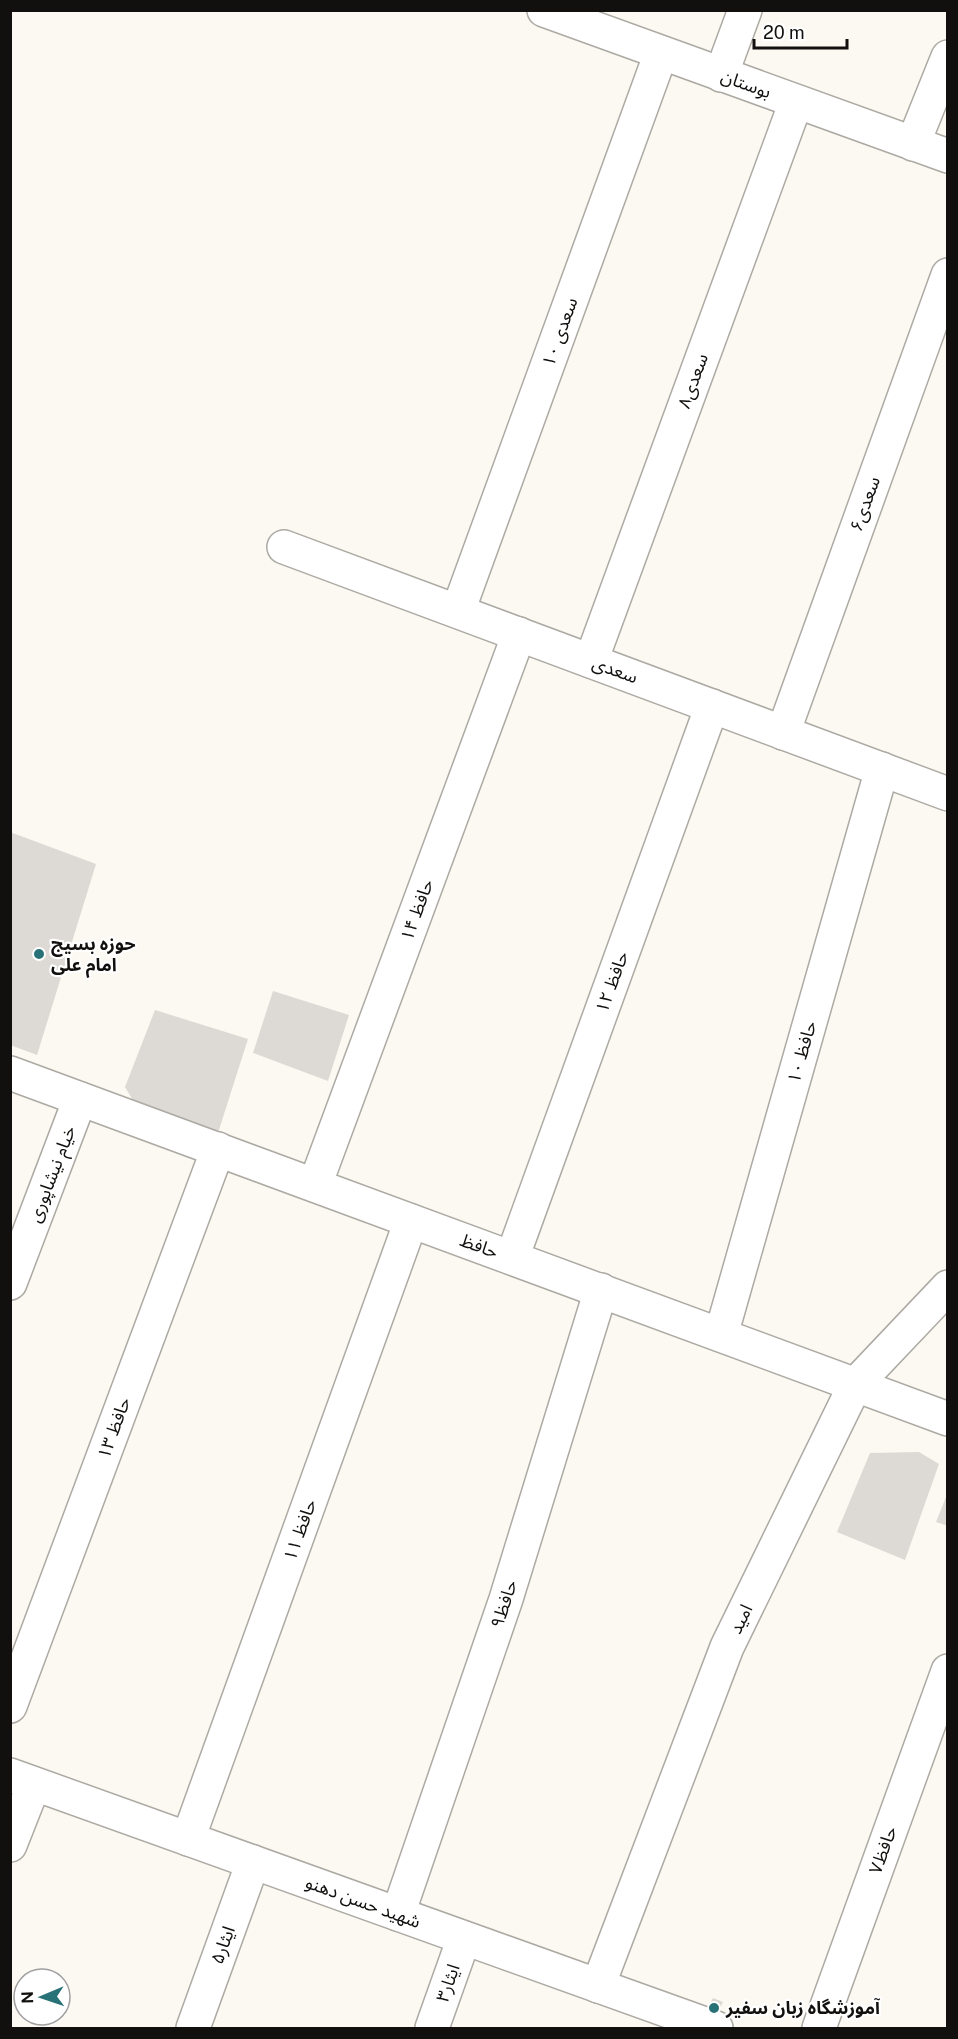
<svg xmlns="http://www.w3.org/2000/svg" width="958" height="2039" viewBox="0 0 958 2039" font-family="'Public Sans','Noto Sans Arabic',sans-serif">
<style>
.building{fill:#ddd9d4}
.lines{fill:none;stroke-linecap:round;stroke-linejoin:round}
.minor-casing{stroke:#adaaa4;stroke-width:36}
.minor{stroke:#fff;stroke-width:33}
.poi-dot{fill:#287277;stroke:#fff;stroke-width:2}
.labels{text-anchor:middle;stroke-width:4.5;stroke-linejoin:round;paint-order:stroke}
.street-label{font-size:18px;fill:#11100e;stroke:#fff}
.poi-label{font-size:18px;font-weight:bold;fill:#11100e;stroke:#fff;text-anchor:start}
</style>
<rect width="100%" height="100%" fill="#fcf8f2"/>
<!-- building -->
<g class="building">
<path d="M10,832L96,864L37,1055L10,1045Z"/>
<path d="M273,991L349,1015L328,1081L253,1053Z"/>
<path d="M155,1010L248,1039L217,1136L141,1114L125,1087Z"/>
<path d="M919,1452L939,1464L905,1560L837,1532L870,1453Z"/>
<path d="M948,1492V1526L936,1522Z"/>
<path d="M713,1998L723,2002L715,2018L705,2013Z"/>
</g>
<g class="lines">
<!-- minor casing -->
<g class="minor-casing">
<g id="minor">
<path d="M544,10L948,156"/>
<path d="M721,75L745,10"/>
<path d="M913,144L948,57"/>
<path d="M284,547L948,794"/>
<path d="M458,611L661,53"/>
<path d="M591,661L796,102"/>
<path d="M783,733L948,275"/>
<path d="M10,1073L948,1419"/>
<path d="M315,1185L519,634"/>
<path d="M512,1258L712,706"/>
<path d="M10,1283L80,1099"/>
<path d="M721,1335L882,769"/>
<path d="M10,1706L218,1149"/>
<path d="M10,1775L716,2028"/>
<path d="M188,1839L411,1221"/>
<path d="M10,1845L34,1784"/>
<path d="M398,1914L506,1599L601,1290"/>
<path d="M598,1986L727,1647L855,1385L948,1287"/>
<path d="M193,2028L253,1862"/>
<path d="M432,2028L464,1938"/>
<path d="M819,2028L948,1671"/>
</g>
</g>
<!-- minor -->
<use href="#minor" class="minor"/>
</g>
<!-- markers -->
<g class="poi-dot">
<circle cx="39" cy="954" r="6"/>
<circle cx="714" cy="2008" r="6"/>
</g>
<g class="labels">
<!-- street labels -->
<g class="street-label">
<text transform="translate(746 84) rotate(20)" y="6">بوستان</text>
<text transform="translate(560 332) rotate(-70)" y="6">سعدی ۱۰</text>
<text transform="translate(693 381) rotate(-70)" y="6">سعدی۸</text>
<text transform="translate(865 504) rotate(-70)" y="6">سعدی۶</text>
<text transform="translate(615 670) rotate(20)" y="6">سعدی</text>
<text transform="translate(417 910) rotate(-70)" y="6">حافظ ۱۴</text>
<text transform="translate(612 982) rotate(-70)" y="6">حافظ ۱۲</text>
<text transform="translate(802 1052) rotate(-74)" y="6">حافظ ۱۰</text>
<text transform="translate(52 1174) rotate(-69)" y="6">خیام نیشاپوری</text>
<text transform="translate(479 1246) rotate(20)" y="6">حافظ</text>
<text transform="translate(114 1428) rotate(-70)" y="6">حافظ ۱۳</text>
<text transform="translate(300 1530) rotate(-70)" y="6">حافظ ۱۱</text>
<text transform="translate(504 1604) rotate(-72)" y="6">حافظ۹</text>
<text transform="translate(741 1619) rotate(-64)" y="6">امید</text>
<text transform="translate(883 1850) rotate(-70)" y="6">حافظ۷</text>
<text transform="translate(363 1902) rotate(20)" y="6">شهید حسن دهنو</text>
<text transform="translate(223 1945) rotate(-70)" y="6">ایثار۵</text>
<text transform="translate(448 1983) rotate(-71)" y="6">ایثار۳</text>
</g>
<!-- poi labels -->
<g class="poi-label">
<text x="51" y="950">حوزه بسیج<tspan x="51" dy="21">امام علی</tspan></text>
<text x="726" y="2014">آموزشگاه زبان سفیر</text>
</g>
</g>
<!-- border -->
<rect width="958" height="2039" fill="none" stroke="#11100e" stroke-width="24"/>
<!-- north arrow -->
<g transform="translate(42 1997) rotate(268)"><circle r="28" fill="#ffffff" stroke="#a09f9f" stroke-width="1.5"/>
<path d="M0-4.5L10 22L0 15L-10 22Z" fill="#287277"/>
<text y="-9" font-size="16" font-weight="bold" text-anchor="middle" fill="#11100e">N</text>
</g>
<!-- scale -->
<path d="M754 39v9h93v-9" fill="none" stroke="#11100e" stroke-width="3"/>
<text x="763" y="39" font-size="18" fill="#11100e" stroke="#ffffff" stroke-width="4.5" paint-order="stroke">20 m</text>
</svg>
